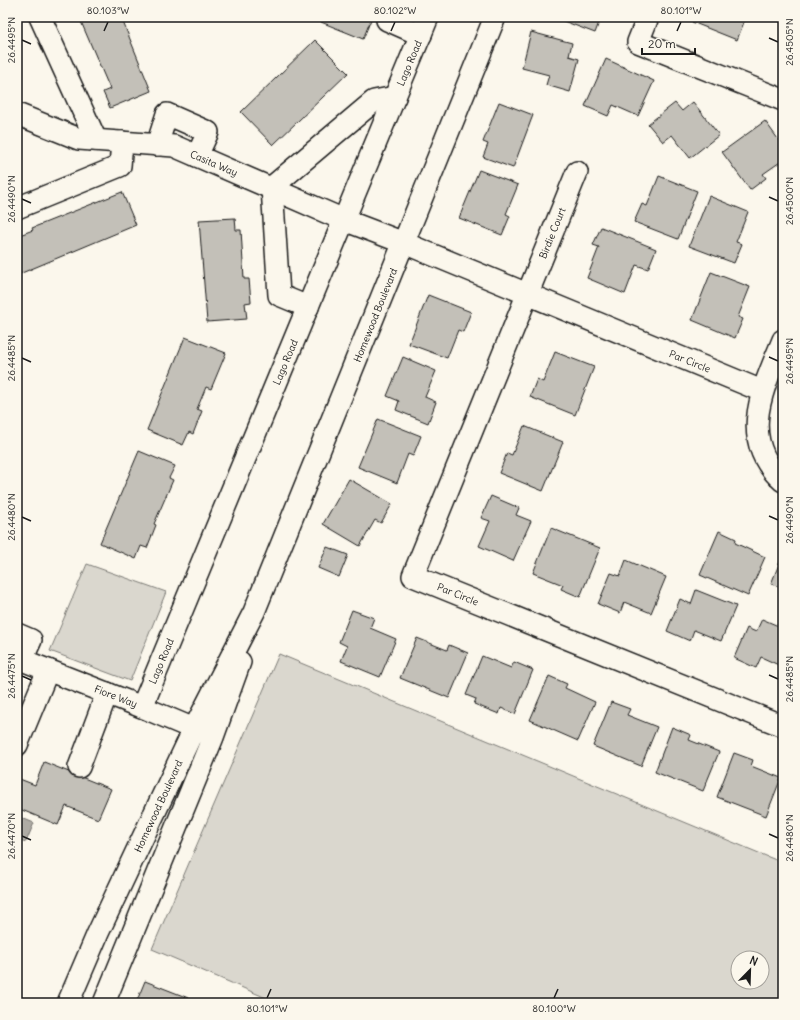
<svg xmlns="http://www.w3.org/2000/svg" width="800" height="1020" viewBox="0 0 800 1020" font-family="Delius,sans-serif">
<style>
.green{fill:#dad7ce;stroke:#7b7a75;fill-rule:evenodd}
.water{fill:#afaca5;stroke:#74726e}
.building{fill:#c3c0b8;stroke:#1c1c1c}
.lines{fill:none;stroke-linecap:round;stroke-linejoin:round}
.minor-casing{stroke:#1c1c1c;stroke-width:24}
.minor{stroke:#fbf7ec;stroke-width:21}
.ticks{fill:none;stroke:#1c1c1c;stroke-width:1.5}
.labels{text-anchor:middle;stroke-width:4;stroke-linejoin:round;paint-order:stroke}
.street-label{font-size:10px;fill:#1c1c1c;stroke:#fbf7ec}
.neatline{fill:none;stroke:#1c1c1c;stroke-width:1.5}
.ticks-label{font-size:10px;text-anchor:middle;fill:#1c1c1c}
</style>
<rect width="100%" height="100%" fill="#fbf7ec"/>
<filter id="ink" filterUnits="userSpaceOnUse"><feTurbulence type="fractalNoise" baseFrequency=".025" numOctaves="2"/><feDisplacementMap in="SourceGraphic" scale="8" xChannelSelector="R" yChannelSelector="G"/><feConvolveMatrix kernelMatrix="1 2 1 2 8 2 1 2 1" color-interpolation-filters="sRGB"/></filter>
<g filter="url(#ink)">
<!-- green -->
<g class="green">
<path d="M87,564L166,592L130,681L50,651Z"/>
<path d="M279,654L783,863V1003H278L152,949ZM738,958H762V982H738Z"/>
</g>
<!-- water -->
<path class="water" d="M17,816L34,823L26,842L17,839Z"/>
<!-- building -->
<g class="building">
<path d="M79,17H121L151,91L110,108L103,92L110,89Z"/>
<path d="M323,17H372L363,39L321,22Z"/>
<path d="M553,17H601L595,33Z"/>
<path d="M694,17H746L737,40L692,22Z"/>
<path d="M531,32L572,43L569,56L579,59L570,92L546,85L549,75L522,68Z"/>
<path d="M315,40L348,73L273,145L241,112Z"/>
<path d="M606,59L654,81L638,116L613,105L608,116L585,106Z"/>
<path d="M499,102L533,115L513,168L483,157L488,144L483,142Z"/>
<path d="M693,102L719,135L690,158L672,135L663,142L648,124L675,103L682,111Z"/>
<path d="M765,121L783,146V160L763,174L766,178L750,190L722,152Z"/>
<path d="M479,170L518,185L506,214L510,216L502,235L459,218Z"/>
<path d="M659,176L697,191L678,239L634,222L642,204L647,206Z"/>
<path d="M122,192L136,225L17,275V236L33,230L32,228Z"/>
<path d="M709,196L748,212L736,242L742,244L734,263L689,246Z"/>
<path d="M235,218L236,230H241L244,279H249L251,302L245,303L247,319L207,322L199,220Z"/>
<path d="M601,227L656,249L648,269L636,265L625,294L587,278L599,247L593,245Z"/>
<path d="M711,272L750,287L738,317L743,319L735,338L692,320Z"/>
<path d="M428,295L471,312L463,332L458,330L447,358L409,344Z"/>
<path d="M185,337L226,353L211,389L206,387L197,409L202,411L193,434L189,432L183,445L147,430Z"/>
<path d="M555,352L594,367L575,415L530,397L537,379L543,382Z"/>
<path d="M403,357L436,371L425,397L436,402L428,423L396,410L399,401L387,396Z"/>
<path d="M378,419L421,436L413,456L408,454L397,483L358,467Z"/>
<path d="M524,426L563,442L543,491L499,473L507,453L512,455Z"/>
<path d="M139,451L175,466L169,478L173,480L154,524L156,525L147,548L141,546L136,559L100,543Z"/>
<path d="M349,479L392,504L381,523L375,520L360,546L323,524Z"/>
<path d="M491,496L519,508L516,515L531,521L513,561L479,546L490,521L481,518Z"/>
<path d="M551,528L600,548L580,597L561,589L563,585L533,573Z"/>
<path d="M719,531L736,539L735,543L765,557L748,596L700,575Z"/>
<path d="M327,547L348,555L339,577L318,568Z"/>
<path d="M783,554V588L771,584Z"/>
<path d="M626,560L666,577L651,613L624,602L620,613L598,604L611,573L620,576Z"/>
<path d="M696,590L736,606L721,641L694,630L690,641L667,631L680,599L691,604Z"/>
<path d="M352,610L374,618L370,628L396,639L380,677L341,661L347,646L339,642Z"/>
<path d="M762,619L783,628V667L761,657L756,668L734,658L747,628L756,632Z"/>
<path d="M417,638L447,650L449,645L468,653L449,698L400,678Z"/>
<path d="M482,656L511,668L514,662L533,670L515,714L501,708L499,714L474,704L476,699L466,695Z"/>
<path d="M549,676L567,684L565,688L595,702L578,741L530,720Z"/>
<path d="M611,702L630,709L627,715L657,727L641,766L593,746Z"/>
<path d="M672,727L691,735L689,740L719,752L703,791L655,772Z"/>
<path d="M734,753L753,760L751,766L781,778L766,816L717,797Z"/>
<path d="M44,762L111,789L98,819L66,806L58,825L17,808V778L35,785Z"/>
<path d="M145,981L201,1003H136Z"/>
</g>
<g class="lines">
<!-- minor casing -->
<g class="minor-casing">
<g id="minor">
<path d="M40,17L96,140"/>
<path d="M648,17L638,42L783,100"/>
<path d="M387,20L421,35"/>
<path d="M17,114L79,139L174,146L344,220L404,243L762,391"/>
<path d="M157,145L167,114L208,132L197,156"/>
<path d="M577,172L413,576L783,726"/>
<path d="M17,208L120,166L122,142"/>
<path d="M308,307L279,295L272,187L374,101L395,97"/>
<path d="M783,340C764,387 736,439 783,481"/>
<path d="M17,634L31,640L22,660"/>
<path d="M17,658L142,707L206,734"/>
<path d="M142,707L428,17"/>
<path d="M17,745L48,670"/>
<path d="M79,767L107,693"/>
<path d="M68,1003L98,933L194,729L254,612L495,17"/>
<path d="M104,1003L213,737L240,662"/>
</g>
</g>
<!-- minor -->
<use href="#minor" class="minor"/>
</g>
</g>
<!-- ticks -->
<path class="ticks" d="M104,31L108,22M391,31L395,22M677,31L681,22M769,38L778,42M22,40L31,44M769,197L778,201M22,199L31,203M769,357L778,361M22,358L31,362M769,516L778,520M22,517L31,521M769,675L778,679M22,676L31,680M769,834L778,838M22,836L31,840M267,998L271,989M554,998L558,989"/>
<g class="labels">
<!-- street labels -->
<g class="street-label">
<text transform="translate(409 63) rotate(-67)" y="4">Lago Road</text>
<text transform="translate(214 163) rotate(23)" y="4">Casita Way</text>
<text transform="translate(552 233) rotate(-68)" y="4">Birdie Court</text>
<text transform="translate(375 315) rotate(-68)" y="4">Homewood Boulevard</text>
<text transform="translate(690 361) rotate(22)" y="4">Par Circle</text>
<text transform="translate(285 362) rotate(-67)" y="4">Lago Road</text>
<text transform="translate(458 594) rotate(22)" y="4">Par Circle</text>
<text transform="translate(161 661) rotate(-67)" y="4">Lago Road</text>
<text transform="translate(116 696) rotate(21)" y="4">Fiore Way</text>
<text transform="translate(158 806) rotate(-65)" y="4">Homewood Boulevard</text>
</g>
</g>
<!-- margin -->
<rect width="800" height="1020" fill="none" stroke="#fbf7ec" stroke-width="44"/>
<!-- north arrow -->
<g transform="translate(750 970) rotate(23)"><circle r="19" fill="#fbf7ec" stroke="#a29f99"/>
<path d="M0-3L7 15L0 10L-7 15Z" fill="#1c1c1c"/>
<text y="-6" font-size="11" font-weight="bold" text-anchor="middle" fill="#1c1c1c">N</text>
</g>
<!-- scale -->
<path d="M642 48v6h53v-6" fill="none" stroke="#1c1c1c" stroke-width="2"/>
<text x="648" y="48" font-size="12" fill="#1c1c1c" stroke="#fbf7ec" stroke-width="3" paint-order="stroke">20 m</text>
<rect x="22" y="22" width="756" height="976" class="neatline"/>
<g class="ticks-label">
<text x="108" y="14">80.103°W</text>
<text x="395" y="14">80.102°W</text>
<text x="681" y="14">80.101°W</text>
<text transform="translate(11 40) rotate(-90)" y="4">26.4495°N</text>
<text transform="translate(789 42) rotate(-90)" y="4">26.4505°N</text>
<text transform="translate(11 199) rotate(-90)" y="4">26.4490°N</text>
<text transform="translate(789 201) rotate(-90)" y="4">26.4500°N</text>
<text transform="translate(11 358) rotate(-90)" y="4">26.4485°N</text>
<text transform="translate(789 361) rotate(-90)" y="4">26.4495°N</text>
<text transform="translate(11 517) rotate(-90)" y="4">26.4480°N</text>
<text transform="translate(789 520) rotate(-90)" y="4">26.4490°N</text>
<text transform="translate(11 676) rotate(-90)" y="4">26.4475°N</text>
<text transform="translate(789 679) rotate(-90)" y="4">26.4485°N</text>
<text transform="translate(11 836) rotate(-90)" y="4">26.4470°N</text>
<text transform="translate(789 838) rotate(-90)" y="4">26.4480°N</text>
<text x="267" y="1012">80.101°W</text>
<text x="554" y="1012">80.100°W</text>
</g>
</svg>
